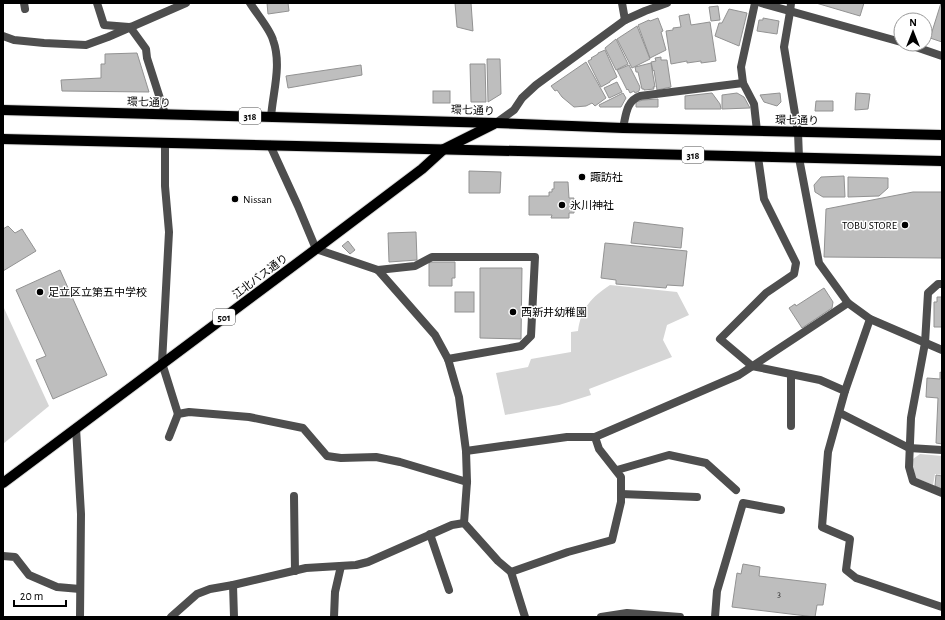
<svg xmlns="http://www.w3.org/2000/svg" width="945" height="620" viewBox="0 0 945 620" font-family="'Alegreya Sans','Noto Sans JP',sans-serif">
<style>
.green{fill:#d5d5d5}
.building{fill:#bebebe;stroke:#929292}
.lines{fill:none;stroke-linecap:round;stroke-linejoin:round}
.primary-casing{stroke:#dbdbdb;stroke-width:12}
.lane{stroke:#4e4e4e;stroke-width:8}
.street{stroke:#4e4e4e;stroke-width:8}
.primary{stroke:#000;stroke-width:10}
.poi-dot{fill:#000;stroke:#fff;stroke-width:1.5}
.labels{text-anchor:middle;stroke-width:3;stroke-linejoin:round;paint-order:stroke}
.number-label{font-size:9px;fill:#303030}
.shield{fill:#fff;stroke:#4c4c4c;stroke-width:1}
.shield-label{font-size:10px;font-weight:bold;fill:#000}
.street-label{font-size:11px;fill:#000;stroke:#fff}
.poi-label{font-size:11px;fill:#000;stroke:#fff;text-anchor:start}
</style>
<rect width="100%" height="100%" fill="#fff"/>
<!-- green -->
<g class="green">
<path d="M610,285L677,292L689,315L667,325L663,340L672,357L589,389L591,395L559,405L505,415L496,373L528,367L531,359L571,352V332L578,331C581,308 592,297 610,285Z"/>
<path d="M3,306L49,406L3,444Z"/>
<path d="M920,454L942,456V475L935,474L933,485L916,478L913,466V459Z"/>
</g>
<!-- building -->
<g class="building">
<path d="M267,3H288L289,11L268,14Z"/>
<path d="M455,3H471L473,31L457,27Z"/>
<path d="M816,3H864L860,16Z"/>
<path d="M941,3H942V42L930,38Z"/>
<path d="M718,6L720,20L711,21L709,7Z"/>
<path d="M729,9L747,13L739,46L715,36L719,23H722Z"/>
<path d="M689,14L691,25L710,22L716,61L701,63V61L687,63V61L671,64L666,31L673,30V28L681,27L679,16Z"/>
<path d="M658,18L663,31L661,32L666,50L650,58L638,25L649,20L650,21Z"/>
<path d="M763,18L779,21L777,34L757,31L759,20H763Z"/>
<path d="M637,26L650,59L632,68L617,39Z"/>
<path d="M616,39L628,64L616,70L605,48Z"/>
<path d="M605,50L617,77L610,81V82L601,87L588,61L592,59L591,58L598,54V53Z"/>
<path d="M137,53L149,92L62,91L61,80L101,78V64H105V54Z"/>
<path d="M661,57V60H667L671,87L657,90L654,70L653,71L651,62L656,61L655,58Z"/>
<path d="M487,59H500L501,94L488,102Z"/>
<path d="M586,62L606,98L595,106L592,103L586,106L574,107L562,97L557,90L555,91L551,86Z"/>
<path d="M651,63L655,87H653L654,89L644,90V89H642L638,72H636L635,67Z"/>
<path d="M470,64H485L486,102H471Z"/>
<path d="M361,65L362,75L288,88L286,76Z"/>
<path d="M629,65L640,87L639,91L635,93L634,91L630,93L628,89L627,90L617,70Z"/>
<path d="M617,82L622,92L609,98L604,88Z"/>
<rect x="433" y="91" width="17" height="12"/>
<path d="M623,93L626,98L621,107H600L599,105Z"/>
<path d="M712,93L720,104L721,109H685V96Z"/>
<path d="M737,93L744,97L750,108L722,109V95Z"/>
<path d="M780,93L781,102L777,106L764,102L760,95Z"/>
<path d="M856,93L870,94L868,109L855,110Z"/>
<path d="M658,99V107H636V102L643,100Z"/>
<path d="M816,101H833V111H815Z"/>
<path d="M469,171L501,172L500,193H469Z"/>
<path d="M844,176L845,197H823L815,192L814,185L821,177Z"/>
<path d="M848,177L888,178V188L879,196L848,197Z"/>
<path d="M554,182H568L569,198H574V213H569V218H551L552,215H529V196H549V192H552V189H554Z"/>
<path d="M913,192H942V258L824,257L826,209Z"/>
<path d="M634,222L683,228L681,248L631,243Z"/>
<path d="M8,226L15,233L22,229L36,251L3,271V229Z"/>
<path d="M416,232L417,260L389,262L388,233Z"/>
<path d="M348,241L355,250L350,254L342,246Z"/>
<path d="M605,243L687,251L683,286L667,285L666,288L616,284V280L601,278Z"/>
<path d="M429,262H455V278H452V286H429Z"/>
<path d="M480,268H522L521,339L480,338Z"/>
<path d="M60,270L107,375L53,399L36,360L46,356L16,290Z"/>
<path d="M824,288L833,302L832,308L802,328L789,308L795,304L796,306Z"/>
<rect x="455" y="292" width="19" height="20"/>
<path d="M937,297H942V327H934V302H937Z"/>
<path d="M940,372L942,373V444L936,443L938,398L926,397L927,378L940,379Z"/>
<path d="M936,475L942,476V489L935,486Z"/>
<path d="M743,564L760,567L759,576L826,584L823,605H817L815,617L732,607L737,573L741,574Z"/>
</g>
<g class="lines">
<!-- primary casing -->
<g class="primary-casing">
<g id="primary">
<path d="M3,110L496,123L623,128L942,135"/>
<path d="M3,139L942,161"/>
<path d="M3,483L316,249L422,169L444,149L494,124"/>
</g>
</g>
<!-- lane -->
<g class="lane">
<path d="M24,3L25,9"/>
<path d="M97,3L104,25L129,27"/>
<path d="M250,3C256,13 270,29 273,40C282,65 273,91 271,117"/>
<path d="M790,12L791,3"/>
<path d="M3,36L14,40L44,43L86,45L108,37L186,3"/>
<path d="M743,83L741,67L755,3"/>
<path d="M623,128C626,115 626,101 640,96L743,83L754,104L757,131"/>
<path d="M758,157L764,199L796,263L794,274L766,293L720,339L752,366L820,380L845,391"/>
<path d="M378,270L415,266L432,257H535L531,336L521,346L448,359"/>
<path d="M870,319L845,391L828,452L822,527L850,539L846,570L856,578L942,607"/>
<path d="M925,343L911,418L909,467L913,481L942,493"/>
<path d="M840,413L909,448L942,450"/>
<path d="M791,426V375"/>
<path d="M169,437L178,414L189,412L249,417L303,428L327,456L341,458L376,457L400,462L467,482"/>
<path d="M617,470L669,455L706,463L736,490"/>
<path d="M430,534L449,590"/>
<path d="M3,556L15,557L29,575L57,587L80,589"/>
<path d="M233,585L234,617"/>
<path d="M334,617L335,592L341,566"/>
<path d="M715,617L717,591L743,503L781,510"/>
</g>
<!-- street -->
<g class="street">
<path d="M622,3L625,20"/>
<path d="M761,3L901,42"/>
<path d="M790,12L784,47L798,132L799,158L819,263L848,303L870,319L942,350"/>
<path d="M130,27L146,49L147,58L165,114"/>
<path d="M907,44L942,56"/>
<path d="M496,123L514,110L522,98L536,85L625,20L645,11L667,3"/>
<path d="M165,143V186L169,232L162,363L178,414"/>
<path d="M270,145L298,206L316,249L378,270L435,335L448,359L459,397L466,451L467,482L464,523L498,561L511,572L525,617"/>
<path d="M925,343L928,293L938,284H942"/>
<path d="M76,428L81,514L80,617"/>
<path d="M466,451L567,437H595L739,375L848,303"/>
<path d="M621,494L697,497"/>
<path d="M294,496L295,571"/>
<path d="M511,572L568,552L612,540L621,502V477L599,449L595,437"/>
<path d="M171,617L197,594L210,589L233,585L306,568L356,565L368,562L452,525L464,523"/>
<path d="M601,617L627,613L680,617"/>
</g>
<!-- primary -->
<use href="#primary" class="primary"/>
</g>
<!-- markers -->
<g class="poi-dot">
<circle cx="582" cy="177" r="4"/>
<circle cx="235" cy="199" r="4"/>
<circle cx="562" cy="205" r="4"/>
<circle cx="905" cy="225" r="4"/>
<circle cx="40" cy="292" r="4"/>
<circle cx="513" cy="312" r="4"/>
</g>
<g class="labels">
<!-- number labels -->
<g class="number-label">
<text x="779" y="597">3</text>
</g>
<!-- shield labels -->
<g class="shield">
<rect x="239" y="108" width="22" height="16" rx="3"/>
<rect x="682" y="147" width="22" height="16" rx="3"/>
<rect x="213" y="309" width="22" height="16" rx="3"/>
</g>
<g class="shield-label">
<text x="250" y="120">318</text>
<text x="693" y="159">318</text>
<text x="224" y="321">501</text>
</g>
<!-- street labels -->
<g class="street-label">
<text transform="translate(149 102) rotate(2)" y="4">環七通り</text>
<text transform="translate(473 110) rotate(2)" y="4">環七通り</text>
<text transform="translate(797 120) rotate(1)" y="4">環七通り</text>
<text transform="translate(260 276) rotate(-37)" y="4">江北バス通り</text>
</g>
<!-- poi labels -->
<g class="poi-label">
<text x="590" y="181">諏訪社</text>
<text x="243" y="203">Nissan</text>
<text x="570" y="209">氷川神社</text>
<text x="897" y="229" text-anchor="end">TOBU STORE</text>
<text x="48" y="296">足立区立第五中学校</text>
<text x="521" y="316">西新井幼稚園</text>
</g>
</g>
<!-- border -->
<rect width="945" height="620" fill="none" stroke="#000000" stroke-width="8"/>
<!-- north arrow -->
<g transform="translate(913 32)"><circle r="19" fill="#ffffff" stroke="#999999"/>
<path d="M0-3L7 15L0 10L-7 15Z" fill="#000000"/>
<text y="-6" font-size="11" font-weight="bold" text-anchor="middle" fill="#000000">N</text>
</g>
<!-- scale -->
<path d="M14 600v6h52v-6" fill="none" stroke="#000000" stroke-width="2"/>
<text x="20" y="600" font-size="12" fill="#000000" stroke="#ffffff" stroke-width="3" paint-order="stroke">20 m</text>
</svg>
